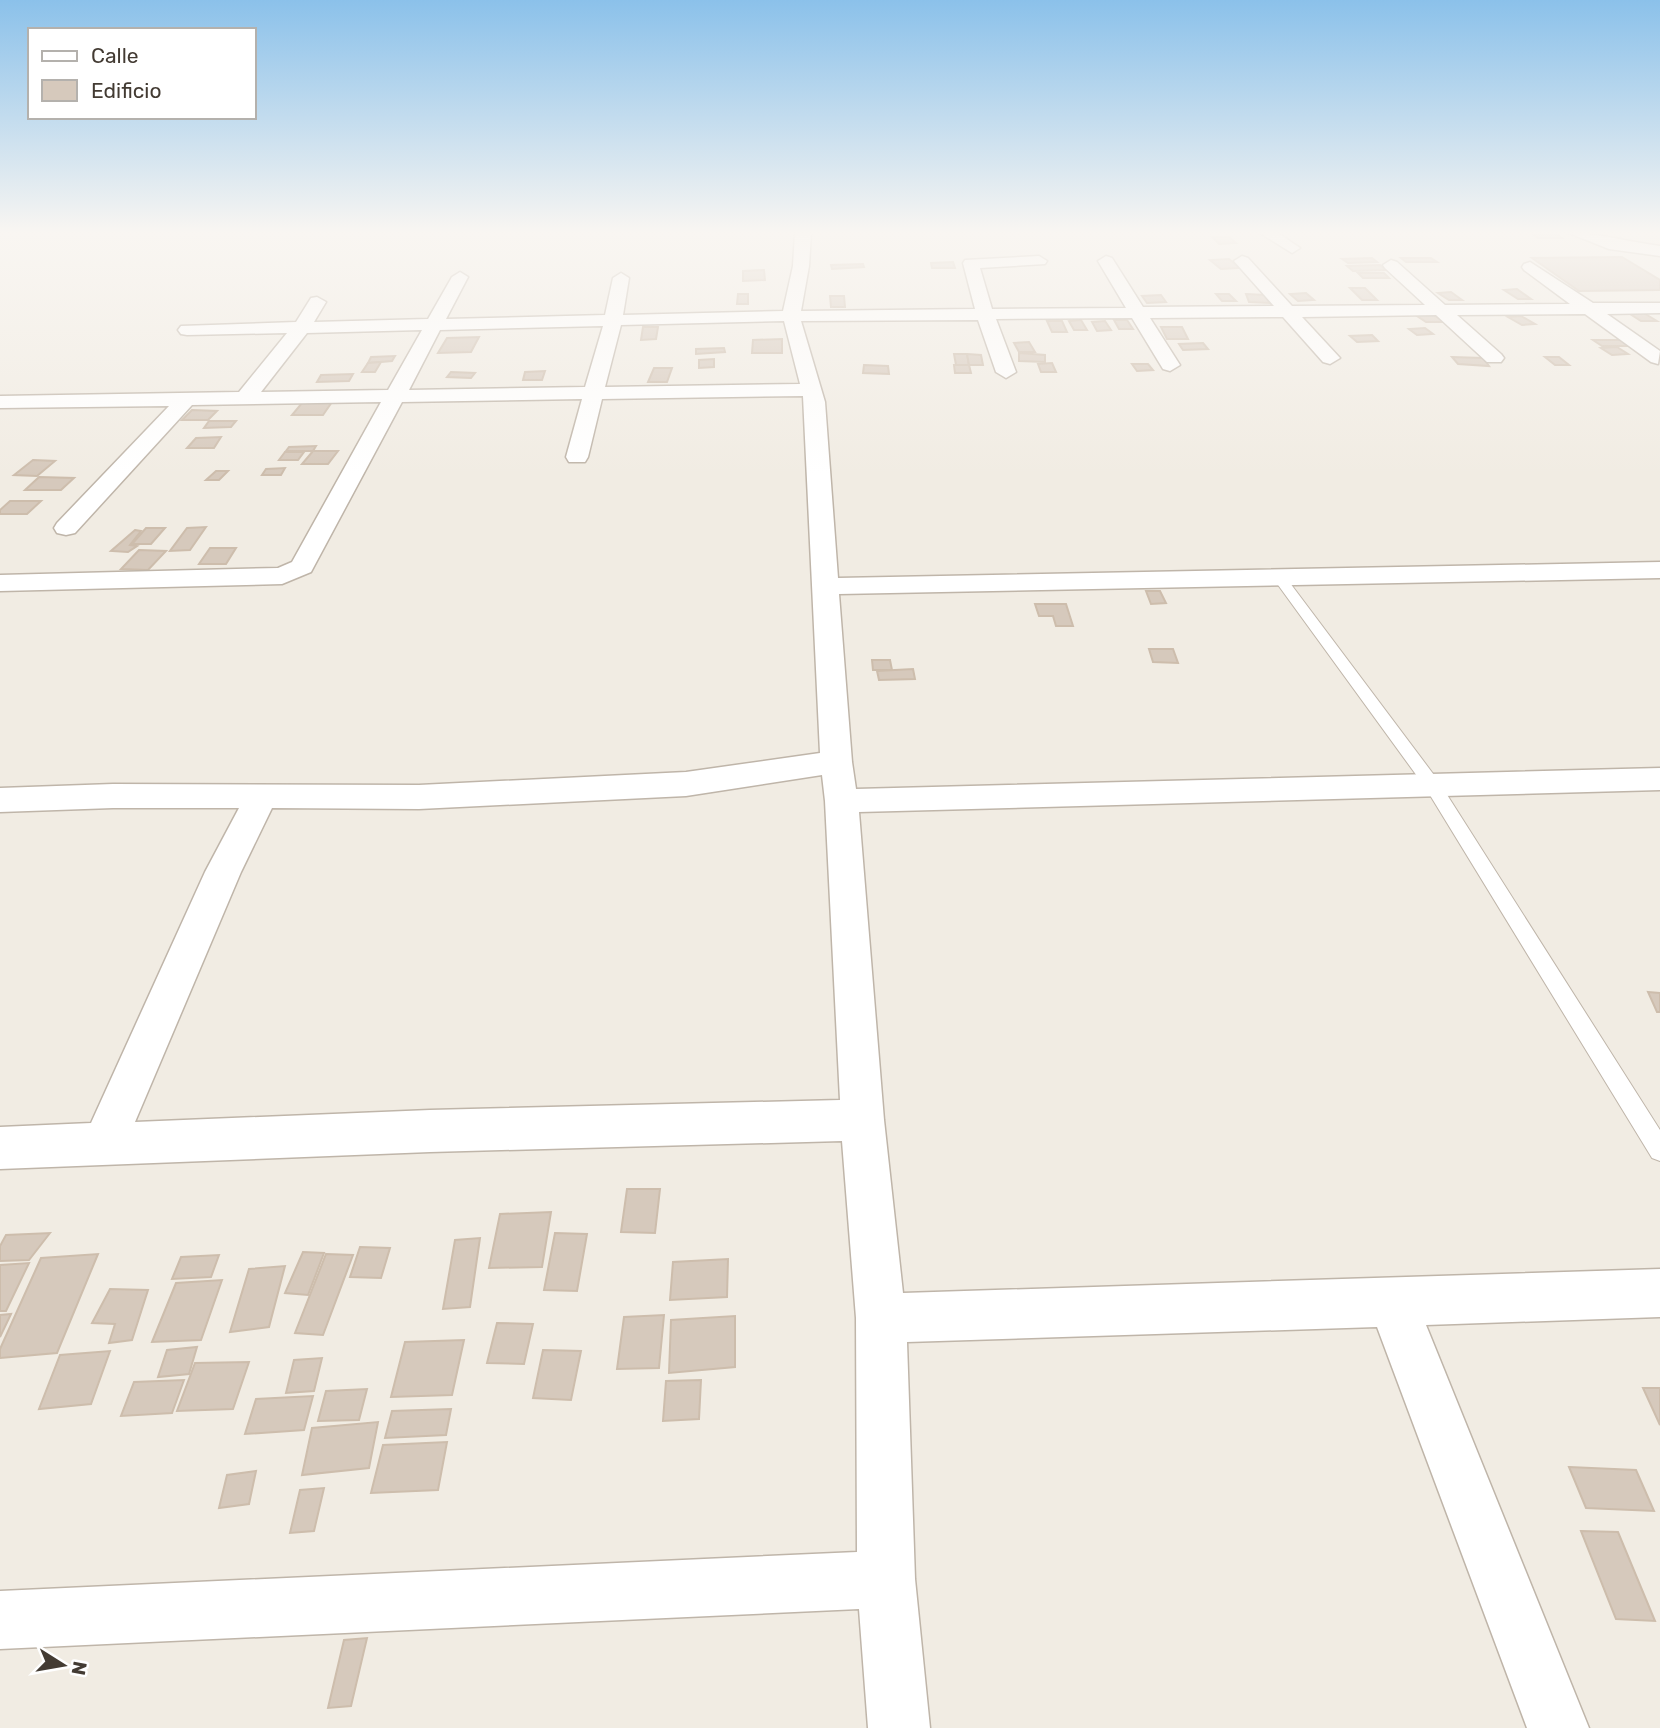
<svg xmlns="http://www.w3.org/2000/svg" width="1660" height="1728" viewBox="0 0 1660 1728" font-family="Rubik,sans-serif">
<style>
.building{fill:#d6c9bc;stroke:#cdbdac;stroke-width:2}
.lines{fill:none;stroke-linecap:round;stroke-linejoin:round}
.service-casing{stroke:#bfb5a9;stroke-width:2}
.minor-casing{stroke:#bfb5a9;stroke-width:3}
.service{fill:#fff;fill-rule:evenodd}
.minor{fill:#fff;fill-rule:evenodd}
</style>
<rect width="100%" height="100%" fill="#f1ece3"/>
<!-- building -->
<g class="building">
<path d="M1531,233H1555L1562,238H1538Z"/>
<path d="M1212,237H1229L1236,243L1219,244Z"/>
<path d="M1622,257L1660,280V290L1579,291L1532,258Z"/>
<path d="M1372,258L1377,262L1348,263L1342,259Z"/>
<path d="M1401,258H1431L1437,262H1406Z"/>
<path d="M1229,259L1240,268L1221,269L1210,260Z"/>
<path d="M953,262L955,268H932L931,263Z"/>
<path d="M863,264L864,267L832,269L831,265Z"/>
<path d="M1380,265L1386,270L1353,271L1347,266Z"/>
<path d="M764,270L765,280L743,281V271Z"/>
<path d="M1358,273H1384L1389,278H1363Z"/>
<path d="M1350,288H1365L1377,300H1362Z"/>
<path d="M1517,289L1531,299H1518L1504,290Z"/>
<path d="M1451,292L1462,300H1449L1438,293Z"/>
<path d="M1306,293L1314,300L1298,301L1290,294Z"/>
<path d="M738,294H748V304H737Z"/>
<path d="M1216,294H1229L1236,301H1222Z"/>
<path d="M1246,294L1266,295L1269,303L1249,302Z"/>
<path d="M1161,295L1166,302L1147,303L1142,296Z"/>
<path d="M830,296H844L845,307H831Z"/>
<path d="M1627,312H1642L1657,321H1641Z"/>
<path d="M1431,313L1444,322H1426L1414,314Z"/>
<path d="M1521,316L1535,324L1522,325L1508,317Z"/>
<path d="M1081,320L1087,330H1074L1069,321Z"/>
<path d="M1114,320H1127L1133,329H1119Z"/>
<path d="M1047,321H1062L1067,332H1052Z"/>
<path d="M1105,321L1111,330L1097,331L1092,322Z"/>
<path d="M643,327H658L656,339L641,340Z"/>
<path d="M1161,327H1182L1188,339H1167Z"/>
<path d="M1425,328L1433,334L1417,335L1409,329Z"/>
<path d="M1372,335L1378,341L1357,342L1350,336Z"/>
<path d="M479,337L471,352L438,353L447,338Z"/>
<path d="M782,339V353H752L753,340Z"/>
<path d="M1593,340H1621L1629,346H1602Z"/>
<path d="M1029,342L1035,352H1019L1014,343Z"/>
<path d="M1203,343L1208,349L1183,350L1179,344Z"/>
<path d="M1617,347L1628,354L1612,355L1601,348Z"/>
<path d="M724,348L725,352L696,354V349Z"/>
<path d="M1019,353L1045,355V362L1019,361Z"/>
<path d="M954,354H967L969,365H956Z"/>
<path d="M967,354L981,355L983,365H969Z"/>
<path d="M395,356L392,361L368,363L371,357Z"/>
<path d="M1452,357L1483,358L1489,366L1458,364Z"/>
<path d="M1545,357H1559L1569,365H1555Z"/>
<path d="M714,359V367L699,368V360Z"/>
<path d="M381,362L375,372H362L368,363Z"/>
<path d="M1052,363L1056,372H1041L1038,364Z"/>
<path d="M1132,364H1148L1153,370L1137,371Z"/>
<path d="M864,365L888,366L889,374L863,373Z"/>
<path d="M954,365H969L971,373H955Z"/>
<path d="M654,368H672L667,382H648Z"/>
<path d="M545,371L542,380H523L525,372Z"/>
<path d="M451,372L475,373L471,378L447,377Z"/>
<path d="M353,374L349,381L317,382L321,375Z"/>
<path d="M332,402L323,415H292L302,403Z"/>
<path d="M192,410L217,411L208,420H182Z"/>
<path d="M209,421H236L231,427L204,428Z"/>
<path d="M221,437L214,448H187L196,438Z"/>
<path d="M316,446L313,451H286L289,447Z"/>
<path d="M313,451H338L328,464H302Z"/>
<path d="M285,452H304L298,460H279Z"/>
<path d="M33,460L55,461L37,476L14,475Z"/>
<path d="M285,468L281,475H262L266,469Z"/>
<path d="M216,471H228L219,480H206Z"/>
<path d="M39,477L74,478L61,490H25Z"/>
<path d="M10,501H41L27,514H0V510Z"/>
<path d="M206,527L190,550L170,551L187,528Z"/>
<path d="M146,528H165L151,544H132Z"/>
<path d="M135,530L141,531L130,545L137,546L128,552L111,551Z"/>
<path d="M210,548H236L226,564H199Z"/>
<path d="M139,550L166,551L148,570L121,569Z"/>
<path d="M1146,591H1160L1166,603L1151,604Z"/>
<path d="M1035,604H1066L1073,626H1056L1053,616H1039Z"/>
<path d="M1149,649H1173L1178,663L1153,662Z"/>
<path d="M872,660H890L892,670H873Z"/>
<path d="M913,669L915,679L879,680L877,671Z"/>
<path d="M1648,992L1660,993V1012H1657Z"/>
<path d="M627,1189H660L655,1233L621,1232Z"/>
<path d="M551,1212L542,1267L489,1268L500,1214Z"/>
<path d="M50,1233L29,1260L0,1261V1246L6,1235Z"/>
<path d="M555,1233L587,1234L577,1291L544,1290Z"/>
<path d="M480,1238L470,1307L443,1309L455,1240Z"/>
<path d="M360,1247L390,1248L381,1278L350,1277Z"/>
<path d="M303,1252L324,1253L308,1295L285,1293Z"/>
<path d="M98,1254L57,1353L0,1358V1349L41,1258Z"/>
<path d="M326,1254L353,1255L323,1335L295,1333Z"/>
<path d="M219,1255L211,1277L172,1279L181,1257Z"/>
<path d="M728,1259L727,1297L670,1300L673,1262Z"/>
<path d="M29,1263L6,1311H0V1265Z"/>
<path d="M285,1266L269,1327L230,1332L249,1269Z"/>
<path d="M222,1280L201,1340L152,1342L176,1283Z"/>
<path d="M110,1289L148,1290L132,1340L109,1343L115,1324L92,1323Z"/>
<path d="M11,1314L0,1337V1315Z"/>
<path d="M664,1315L659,1368L617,1369L624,1317Z"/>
<path d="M735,1316V1367L669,1373L671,1320Z"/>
<path d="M497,1323L533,1324L524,1364L487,1363Z"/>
<path d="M464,1340L452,1395L391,1397L405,1342Z"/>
<path d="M197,1347L189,1374L158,1377L167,1350Z"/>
<path d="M543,1350L581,1351L571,1400L533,1398Z"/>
<path d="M110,1351L91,1404L39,1409L60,1355Z"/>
<path d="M322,1358L314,1391L286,1393L294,1360Z"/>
<path d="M249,1362L233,1409L177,1411L195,1363Z"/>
<path d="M184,1380L172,1413L121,1416L134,1382Z"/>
<path d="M701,1380L699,1419L663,1421L666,1381Z"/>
<path d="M1643,1388H1660V1425Z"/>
<path d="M367,1389L359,1420L318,1421L326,1391Z"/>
<path d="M313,1396L304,1430L245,1434L256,1399Z"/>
<path d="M451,1409L446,1435L385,1438L392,1411Z"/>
<path d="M378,1422L369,1468L302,1475L312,1428Z"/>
<path d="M447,1442L438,1490L371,1493L383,1445Z"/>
<path d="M1569,1467L1636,1470L1654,1511L1586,1508Z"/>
<path d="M256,1471L249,1504L219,1508L227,1475Z"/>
<path d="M324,1488L314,1531L290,1533L300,1490Z"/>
<path d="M1581,1531L1618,1532L1655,1621L1616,1619Z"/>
<path d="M367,1638L351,1706L328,1708L344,1640Z"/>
</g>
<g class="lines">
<!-- service casing -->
<g class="service-casing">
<path id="service" d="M1279,574L1284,575L1437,779L1660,1130V1161L1652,1158L1425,787L1273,578Z"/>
</g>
<!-- minor casing -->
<g class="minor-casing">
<g id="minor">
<path d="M795,233H811L809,266L801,311L975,309L963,263L965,260L1039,256L1047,261L1045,264L980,268L992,309L1126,308L1098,261L1106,256L1112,258L1143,307L1274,306L1234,261L1242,256L1248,258L1292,306L1425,305L1385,268L1383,265L1391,260L1397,262L1445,305L1570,304L1524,270L1522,267L1524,264L1530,262L1593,303H1660V313L1607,314L1660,351L1658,364L1651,362L1585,314L1457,315L1501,354L1504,358L1501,362H1487L1436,315L1302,317L1340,358L1330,364L1323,362L1283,317L1150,318L1180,365L1170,371L1163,369L1132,318L996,319L1016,372L1006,378L996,372L978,320L801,321L825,402L838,578L1660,562V578L839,594L852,762L856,789L1660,768V790L859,812L884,1120L903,1293L1660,1269V1317L1426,1325L1589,1728H1527L1377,1327L907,1342L915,1579L930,1728H868L859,1609L0,1649V1591L857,1552L856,1318L842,1141L430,1152L0,1169V1127L91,1123L205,872L239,808H113L0,812V788L113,784L419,785L686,772L820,753L803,396L602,399L588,457L585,462H569L566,457L582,399L402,402L311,572L282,584L0,591V575L278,568L292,562L381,402L192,405L75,533L66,535L57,533L54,528L57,523L169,406L0,408V396L239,392L287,333L187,335L181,334L178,330L181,326L296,322L311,298L317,297L326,302L314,322L428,319L452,277L460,272L468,277L446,319L605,315L613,278L621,273L629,278L623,315L783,311L793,266ZM784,321L800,384L605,387L621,325ZM603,326L585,387L409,390L440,330ZM422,330L388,390L261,392L307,333ZM822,775L825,801L840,1100L430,1110L135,1122L241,872L272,808L419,809L686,796Z"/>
<path d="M1260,233H1278L1300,248L1292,253Z"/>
<path d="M1569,233C1599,233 1629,242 1660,246V256L1609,249Z"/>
</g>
</g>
<!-- service -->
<use href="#service" class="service"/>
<!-- minor -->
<use href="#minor" class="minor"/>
</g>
<!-- sky -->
<linearGradient id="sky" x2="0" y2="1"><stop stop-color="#8bc1ea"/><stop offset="0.49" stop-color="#f9f6f2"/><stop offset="1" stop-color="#f9f6f2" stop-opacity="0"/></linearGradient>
<rect width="1660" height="475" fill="url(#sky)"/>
<!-- legend -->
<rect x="28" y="28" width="228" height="91" fill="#ffffff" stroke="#b4b1ad" stroke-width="2"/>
<rect x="42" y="51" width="35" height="10" fill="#ffffff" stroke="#b4b1ad" stroke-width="2"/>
<text x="91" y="63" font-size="21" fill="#433b33">Calle</text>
<rect x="42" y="80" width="35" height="21" fill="#d6c9bc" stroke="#b4b1ad" stroke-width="2"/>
<text x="91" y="98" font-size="21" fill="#433b33">Edificio</text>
<!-- north arrow -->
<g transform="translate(63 1665) rotate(101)" stroke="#ffffff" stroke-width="5" paint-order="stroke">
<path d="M0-5L12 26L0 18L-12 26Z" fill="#433b33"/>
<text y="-10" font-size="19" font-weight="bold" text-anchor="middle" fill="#433b33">N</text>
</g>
</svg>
